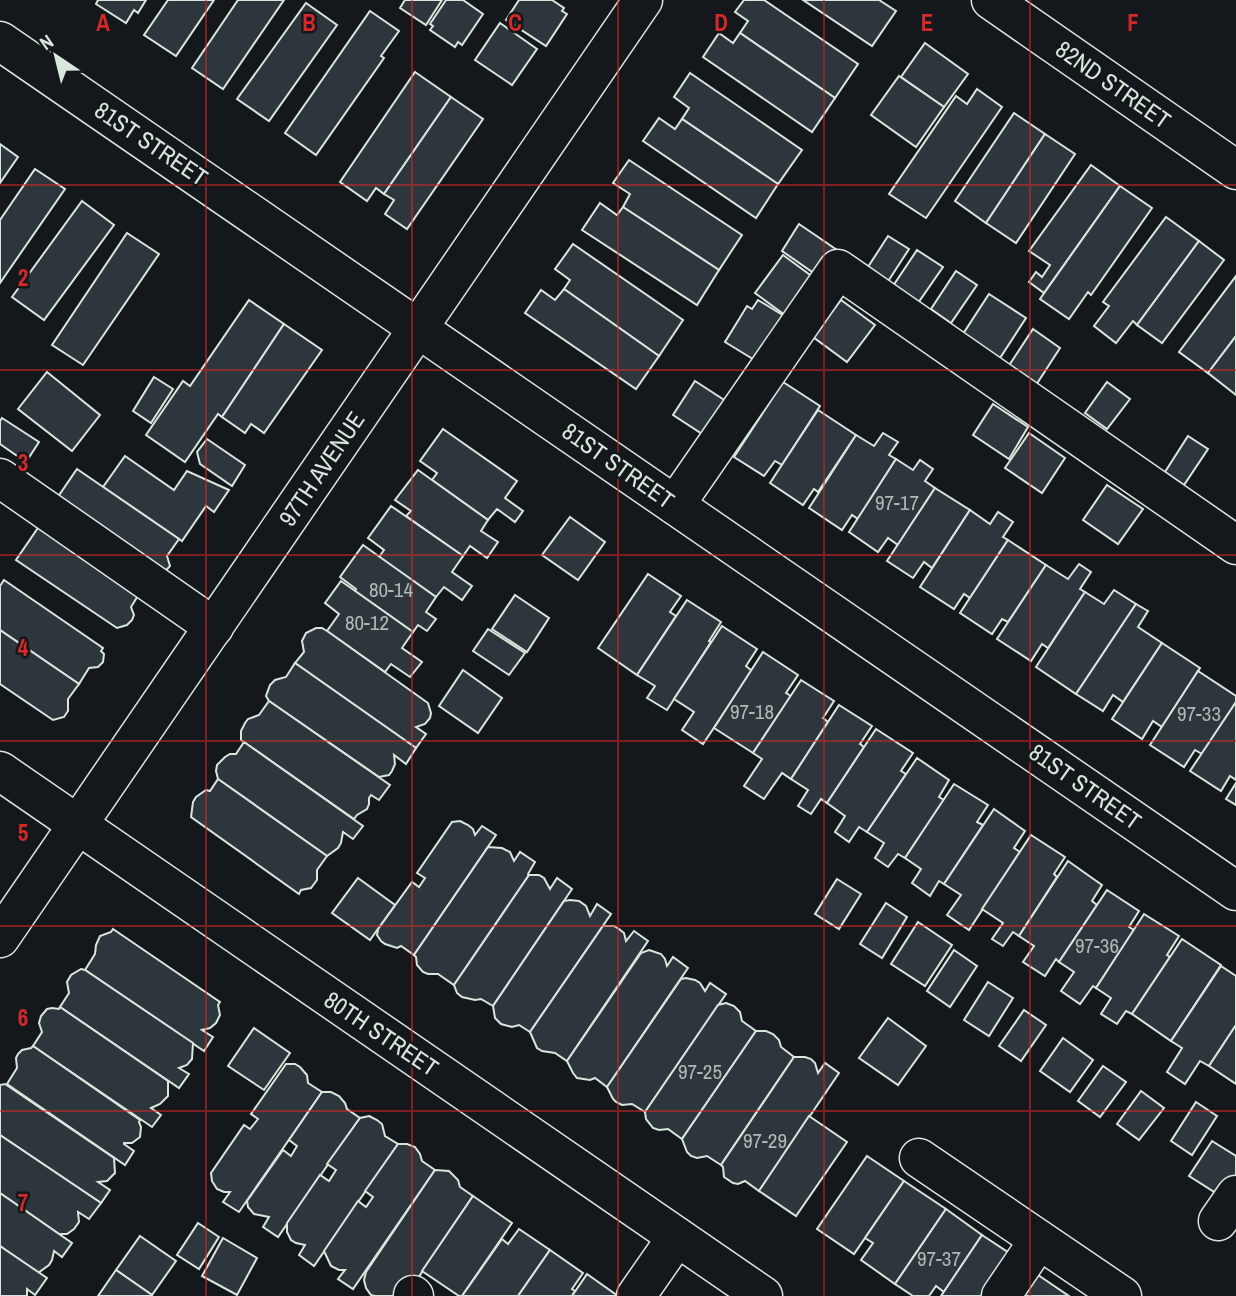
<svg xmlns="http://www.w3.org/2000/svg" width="1236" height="1296" viewBox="0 0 1236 1296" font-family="'Archivo Narrow',sans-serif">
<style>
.building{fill:#2c363c;stroke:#d8e6dc;stroke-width:2}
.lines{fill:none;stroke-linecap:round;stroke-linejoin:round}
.minor-casing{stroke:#d8e6dc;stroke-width:41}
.minor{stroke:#14181c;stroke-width:38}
.grid{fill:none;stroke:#d62828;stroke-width:2;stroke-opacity:0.55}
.labels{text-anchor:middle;stroke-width:5;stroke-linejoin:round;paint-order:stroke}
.number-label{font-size:21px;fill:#adbab4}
.street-label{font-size:24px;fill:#d8e6dc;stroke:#14181c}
.grid-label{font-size:23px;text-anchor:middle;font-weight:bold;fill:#d62828;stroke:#14181c;stroke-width:5;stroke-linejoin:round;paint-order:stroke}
</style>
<rect width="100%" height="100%" fill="#14181c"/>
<!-- building -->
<g class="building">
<path d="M98,0H146L138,13L134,10L126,23L96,4Z"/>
<path d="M168,0H214L176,56L144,35Z"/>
<path d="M238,0H284L223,89L192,68Z"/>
<path d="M405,0H442L426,25L400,8Z"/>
<path d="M446,0H463L483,14L462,45L458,42L455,47L430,30L433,26L430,24Z"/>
<path d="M519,0H552L564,8L562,11L567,14L546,46L506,20Z"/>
<path d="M744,0H764L858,64L835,98L740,33L748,21L735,12Z"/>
<path d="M803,0H879L896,11L872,46Z"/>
<path d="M306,3L337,25L269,121L237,99Z"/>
<path d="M370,11L399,31L381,56L384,58L316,155L285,133Z"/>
<path d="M500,23L537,49L512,85L475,60Z"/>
<path d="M719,33L733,43L740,33L835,98L812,132L703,57Z"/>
<path d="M925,43L968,74L944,107L901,77Z"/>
<path d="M415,72L451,97L384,194L376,188L367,201L340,182Z"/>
<path d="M690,73L802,150L778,184L682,119L689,108L674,97Z"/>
<path d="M899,76L944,107L916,147L871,115Z"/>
<path d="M977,89L1002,107L926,218L889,194L956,96L967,104Z"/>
<path d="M451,97L483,119L407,229L385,214L394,200L384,194Z"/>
<path d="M1014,113L1045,134L986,223L955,201Z"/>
<path d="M659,118L675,129L682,119L778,184L756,218L643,141Z"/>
<path d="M1045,134L1075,154L1016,243L986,223Z"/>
<path d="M0,144L18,157L0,183Z"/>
<path d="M629,160L742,235L719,270L623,207L630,194L613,183Z"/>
<path d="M1091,165L1120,186L1044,293L1029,282L1036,272L1042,277L1050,265L1029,251Z"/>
<path d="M35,169L65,189L0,283V220Z"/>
<path d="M1120,186L1152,208L1091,295L1088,292L1069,319L1040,299Z"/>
<path d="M82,201L114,225L44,320L12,297Z"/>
<path d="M600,203L617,215L623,207L719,270L697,305L582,230Z"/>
<path d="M1166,217L1199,241L1137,325L1133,321L1116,343L1094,326L1109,306L1103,302Z"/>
<path d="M799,224L837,250L818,276L782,251Z"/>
<path d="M127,233L159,254L83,365L52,345Z"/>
<path d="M888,236L909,249L887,283L866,270Z"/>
<path d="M1199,241L1224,260L1162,343L1137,325Z"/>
<path d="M573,244L683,320L659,356L564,289L570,280L555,269Z"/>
<path d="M917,250L943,267L918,303L893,286Z"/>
<path d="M783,255L817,280L789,318L755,293Z"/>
<path d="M956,271L977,285L951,323L931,309Z"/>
<path d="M1236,276V336L1208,373L1179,352Z"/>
<path d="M564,289L659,356L636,389L525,313L541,290L555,300Z"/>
<path d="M989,294L1026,318L1000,358L963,334Z"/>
<path d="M249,300L284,324L222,417L218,414L185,462L146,435L183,381L190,386Z"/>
<path d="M758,300L789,319L761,364L725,342L747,306L752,309Z"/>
<path d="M841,300L875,325L847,362L813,337Z"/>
<path d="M284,324L322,350L264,433L251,424L245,433L222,417Z"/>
<path d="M1033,329L1060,348L1036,385L1008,367Z"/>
<path d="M1236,336V395L1208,373Z"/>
<path d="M47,372L100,415L72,451L18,409Z"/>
<path d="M154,377L173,389L151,423L133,411Z"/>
<path d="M695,381L732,405L710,439L673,415Z"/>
<path d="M783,382L820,406L782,465L775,461L764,476L734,457Z"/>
<path d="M1107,382L1130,399L1107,429L1085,413Z"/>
<path d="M993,404L1028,427L1009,459L973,435Z"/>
<path d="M818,410L856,435L818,492L814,489L803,505L770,483Z"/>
<path d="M2,418L39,442L26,462L0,444V421Z"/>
<path d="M443,429L517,481L505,498L523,511L515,522L497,509L488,520L432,480L437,473L420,461Z"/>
<path d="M883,433L898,442L889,455L896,459L858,519L852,515L842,530L809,508L856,435L874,446Z"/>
<path d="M1029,433L1065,458L1042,493L1005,468Z"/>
<path d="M1188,436L1208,449L1184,485L1165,472Z"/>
<path d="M207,439L245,465L232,486L200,464L197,452Z"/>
<path d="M125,456L174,490L187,471L229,490L214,512L206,506L182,541L103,487Z"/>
<path d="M896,459L913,470L920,460L933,469L925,481L935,488L898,545L888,538L878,552L849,532Z"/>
<path d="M77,469L179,539L167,556L170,566L162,575L51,507Z"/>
<path d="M418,470L488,520L481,531L498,542L487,558L470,546L463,556L406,516L411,511L395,500Z"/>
<path d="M1107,485L1143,509L1118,544L1083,520Z"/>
<path d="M935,488L970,510L932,568L924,562L913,578L887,561Z"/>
<path d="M391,506L463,556L452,572L472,586L462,600L444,587L436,597L379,557L384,550L368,538Z"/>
<path d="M970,510L990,524L998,512L1013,522L1003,537L1008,540L970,598L964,594L954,609L920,587Z"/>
<path d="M570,517L605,542L578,580L542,555Z"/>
<path d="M40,525L139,594L131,607L134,615L132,620L127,625L117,628L16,560Z"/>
<path d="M1008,540L1046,565L1008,622L1002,619L992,634L960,613Z"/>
<path d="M363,545L436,597L426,612L436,619L427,631L418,625L413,632L355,591L356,589L340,577Z"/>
<path d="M1079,564L1091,572L1080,589L1085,592L1048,648L1042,644L1031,661L997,639L1046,565L1068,579Z"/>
<path d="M648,574L681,596L670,612L676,616L637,675L598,648Z"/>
<path d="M4,580L103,648L101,651L104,654L103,662L98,667L89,668L79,684L0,630V586Z"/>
<path d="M341,581L413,632L402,648L422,662L410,677L391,664L385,672L327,631L339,614L325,603Z"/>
<path d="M1114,590L1136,604L1076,694L1036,667L1085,592L1104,604Z"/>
<path d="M515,595L549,618L527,652L492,629Z"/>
<path d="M687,600L721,622L709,641L711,642L667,710L647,698L655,686L637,675Z"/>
<path d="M1136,604L1148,611L1138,627L1162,643L1123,702L1113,695L1103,711L1076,694Z"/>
<path d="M722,626L757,649L746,666L752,671L703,744L682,730L694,712L674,699Z"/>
<path d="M316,628H322L327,631L428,703L431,713L430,718L425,724L416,727L426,734L416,748L295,663L304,652L302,641L306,633Z"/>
<path d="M488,629L525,653L509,675L473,651Z"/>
<path d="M0,630L79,684L68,699V711L64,717L53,720L0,684Z"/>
<path d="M1162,643L1200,668L1162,727L1153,721L1142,739L1112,719Z"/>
<path d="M763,652L798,675L786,693L791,696L753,753L714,728Z"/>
<path d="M295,663L416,748L406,764L394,755L395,764L392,771L389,775L379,777L269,701L266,696L270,685L275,680L286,677Z"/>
<path d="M463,670L502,698L478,733L439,706Z"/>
<path d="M1198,671L1236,696V702L1202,754L1195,750L1184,767L1150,745Z"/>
<path d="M801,680L834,701L823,718L828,722L791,779L782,773L764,799L744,786L762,759L753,753Z"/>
<path d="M269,701L390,785L379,800L371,795L369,798V804L367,809L357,815L354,819L241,740V731L245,723L248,719L259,715Z"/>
<path d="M1236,702V780L1230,776L1221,791L1190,771Z"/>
<path d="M839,705L872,726L860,744L864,747L827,803L821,799L811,814L798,806L808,790L791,779Z"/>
<path d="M876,729L913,753L901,771L906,774L867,832L859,827L849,842L835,832L845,816L827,803Z"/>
<path d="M244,742L363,826L353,839L343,832L341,843L338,848L327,856L218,779L216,771L217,765L225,757L230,754H236Z"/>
<path d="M917,758L949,780L939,797L944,800L905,858L898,854L888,867L875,858L884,843L867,832Z"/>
<path d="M218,779L327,856L317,870V880L311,888L301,890L299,894L191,817L193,802L196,797L206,790L210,791Z"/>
<path d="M1236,783V805L1226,799Z"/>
<path d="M954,784L988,805L977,822L983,825L944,884L939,881L930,896L912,883L921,869L905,858Z"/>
<path d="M994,809L1025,831L1014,848L1020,852L969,930L947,915L961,895L944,884Z"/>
<path d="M460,821L468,825L473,829L475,835L482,826L496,835L414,955L401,946L397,948L385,944L381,941L377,935L378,929L412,882L419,887L425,878L417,873L452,822Z"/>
<path d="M1031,835L1065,857L1054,874L1057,877L1019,936L1013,932L1003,946L992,939L1003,923L982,909Z"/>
<path d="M488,847L502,848L510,852L514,861L520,852L535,862L528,874L529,875L454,985L438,974H428L423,972L417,965L416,957L414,955Z"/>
<path d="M1068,861L1102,885L1092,901L1097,905L1059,962L1056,959L1045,976L1023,962L1034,946L1019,936Z"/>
<path d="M529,875H539L544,878L550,889L557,878L572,889L493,1006L481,999L475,1000L462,997L457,993L454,985Z"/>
<path d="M358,878L395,905L370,940L332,913Z"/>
<path d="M837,879L861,894L839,929L815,914Z"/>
<path d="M1107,890L1139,911L1129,927L1134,930L1096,988L1093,986L1080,1004L1061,991L1074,972L1059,962Z"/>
<path d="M570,900L579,901L586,906L590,916L597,904L611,914L530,1032L519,1025L512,1027L501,1024L495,1018L493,1006L564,901Z"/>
<path d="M886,903L907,917L882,958L860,944Z"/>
<path d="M1144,914L1179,936L1167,955L1170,957L1132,1014L1126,1011L1117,1024L1101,1014L1111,998L1096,988Z"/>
<path d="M918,922L952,945L925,986L891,964Z"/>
<path d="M603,926H614L619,929L624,933L626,941L634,931L648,941L567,1061L555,1053L542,1051L537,1048L530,1032Z"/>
<path d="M113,929L220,1002L218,1005L220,1015L216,1023L210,1028L202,1030L213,1037L204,1051L85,970L95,954L96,945L100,936L111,932Z"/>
<path d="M1182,939L1221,965L1171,1041L1132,1014Z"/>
<path d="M649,950L661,954L665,959L667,966L673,957L688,968L607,1087L595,1078L590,1080L577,1078L573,1073L567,1061L641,953Z"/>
<path d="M954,950L977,966L950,1007L927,991Z"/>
<path d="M1221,966L1236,976V1025L1209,1066L1200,1061L1185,1084L1167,1072L1182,1048L1171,1041Z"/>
<path d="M81,969L85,970L193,1043L192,1059L187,1065L179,1068L189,1074L179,1088L60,1007L69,993L67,982L71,975Z"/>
<path d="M686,978L695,980L700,983L705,991L710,983L726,994L645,1112L632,1104L622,1105L616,1102L613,1099L607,1087L681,979Z"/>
<path d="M988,982L1013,998L989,1036L964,1020Z"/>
<path d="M726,1003L734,1006L740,1012L742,1021L756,1031L682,1139L668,1129L659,1130L653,1128L646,1119L645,1112L718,1005Z"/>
<path d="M60,1007L168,1081V1096L160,1104L151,1108L161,1115L152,1127L33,1046L42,1032L39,1023L41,1016L47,1009L52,1008L59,1009Z"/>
<path d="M1024,1010L1046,1025L1021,1061L999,1046Z"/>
<path d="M888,1018L926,1046L898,1085L859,1058Z"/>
<path d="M1236,1025V1084L1209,1066Z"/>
<path d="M254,1028L290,1053L264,1090L228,1066Z"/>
<path d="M756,1031H766L773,1034L779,1040L781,1047L794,1057L721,1165L707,1156L697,1158L691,1156L687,1152L682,1139Z"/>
<path d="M1063,1038L1093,1060L1070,1092L1040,1071Z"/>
<path d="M33,1046L140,1120L139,1122L141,1127L140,1137L132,1143H124V1144L134,1151L125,1165L7,1084L17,1068L16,1058L18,1054L22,1050L31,1048Z"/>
<path d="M794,1057H805L811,1059L815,1063L818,1073L825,1063L839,1073L759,1191L745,1181L738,1184L733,1183L724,1177L723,1167L721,1165Z"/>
<path d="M286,1064H295L300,1067L307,1075L308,1083L322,1092L239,1212L223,1202L230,1192H224L217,1189L212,1181L211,1173L244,1125L250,1129L258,1119L251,1114Z"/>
<path d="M1103,1066L1126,1082L1100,1117L1078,1101Z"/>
<path d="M5,1084L114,1158L115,1173L107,1181L98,1182L110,1190L101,1203L0,1135V1085Z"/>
<path d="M1141,1091L1164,1108L1139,1140L1117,1124Z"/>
<path d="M322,1092H331L339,1096L345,1103L347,1109L360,1118L278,1237L263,1227L269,1217L254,1214L248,1207L247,1201L283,1150L291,1156L297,1146L289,1140Z"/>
<path d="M1196,1102L1217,1116L1192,1155L1171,1141Z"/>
<path d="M369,1116L377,1120L382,1124L385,1136L398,1144L314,1266L299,1255L305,1245L296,1243L291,1240L287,1232V1223L320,1175L329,1181L336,1170L327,1164L360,1118Z"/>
<path d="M809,1116L847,1142L796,1216L759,1191Z"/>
<path d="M0,1135L101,1203L89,1219L78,1212L79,1222L74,1229L67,1234H59L0,1193Z"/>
<path d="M1212,1141L1236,1156V1186L1227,1200L1189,1176Z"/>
<path d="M398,1144H407L415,1147L420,1154L422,1161L435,1170L353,1289L338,1279L345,1270H339L331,1266L324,1251L358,1201L366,1207L373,1197L365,1191Z"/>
<path d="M867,1156L904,1181L854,1254L817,1229Z"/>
<path d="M435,1170L449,1171L458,1180L460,1187L473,1196L406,1296H375L371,1295L366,1288L364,1280L366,1272Z"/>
<path d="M904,1181L946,1209L895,1284L861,1260L873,1243L865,1238Z"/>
<path d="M0,1193L72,1243L62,1257L54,1251L52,1260L49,1265L38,1273L0,1246Z"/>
<path d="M473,1196L512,1223L462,1296H459L422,1271Z"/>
<path d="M946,1209L982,1235L944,1292L936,1286L929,1296H913L895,1284Z"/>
<path d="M198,1223L219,1237L199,1269L177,1255Z"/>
<path d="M519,1229L550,1250L518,1296H462L502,1239L508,1244Z"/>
<path d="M982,1235L1020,1260L995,1296H941Z"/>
<path d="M140,1236L176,1261L152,1295L116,1270Z"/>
<path d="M223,1238L257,1258L237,1295L202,1276Z"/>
<path d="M0,1246L47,1278L35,1295L27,1289V1296H0Z"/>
<path d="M550,1250L583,1273L572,1289L575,1291L572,1296H518Z"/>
<path d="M116,1270L152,1295V1296H98Z"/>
<path d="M587,1274L618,1296H572Z"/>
<path d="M1038,1275L1069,1296H1024Z"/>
</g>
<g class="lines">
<!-- minor casing -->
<g class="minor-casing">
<g id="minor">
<path d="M991,0L1236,170"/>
<path d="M0,41L1236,891"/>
<path d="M0,478L214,627"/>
<path d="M675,505L838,269L1236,545"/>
<path d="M0,771L763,1296"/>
<path d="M0,938L643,0"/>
<path d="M919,1158L1122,1296"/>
<path d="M1218,1221L1236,1195"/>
<path d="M413,1295L414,1296"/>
<path d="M636,1296L677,1237"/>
<path d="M1001,1296L1039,1240"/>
</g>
</g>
<!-- minor -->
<use href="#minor" class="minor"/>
</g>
<!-- grid -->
<path class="grid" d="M206,0V1296M412,0V1296M618,0V1296M824,0V1296M1030,0V1296M0,185H1236M0,370H1236M0,555H1236M0,741H1236M0,926H1236M0,1111H1236"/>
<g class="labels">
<!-- number labels -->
<g class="number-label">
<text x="897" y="510">97-17</text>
<text x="391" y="597">80-14</text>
<text x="367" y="630">80-12</text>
<text x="752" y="719">97-18</text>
<text x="1199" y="721">97-33</text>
<text x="1097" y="953">97-36</text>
<text x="700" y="1079">97-25</text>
<text x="765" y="1148">97-29</text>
<text x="939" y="1266">97-37</text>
</g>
<!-- street labels -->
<g class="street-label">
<text transform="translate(1113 85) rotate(35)" y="8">82ND STREET</text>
<text transform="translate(151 144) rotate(34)" y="8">81ST STREET</text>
<text transform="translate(618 466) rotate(35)" y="8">81ST STREET</text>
<text transform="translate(322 469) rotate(-56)" y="8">97TH AVENUE</text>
<text transform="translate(1085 787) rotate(35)" y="8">81ST STREET</text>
<text transform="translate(381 1034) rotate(34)" y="8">80TH STREET</text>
</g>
</g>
<g class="grid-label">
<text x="103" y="31">A</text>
<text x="309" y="31">B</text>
<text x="515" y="31">C</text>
<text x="721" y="31">D</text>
<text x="927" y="31">E</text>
<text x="1133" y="31">F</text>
<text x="23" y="286">2</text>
<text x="23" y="471">3</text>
<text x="23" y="656">4</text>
<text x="23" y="841">5</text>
<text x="23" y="1026">6</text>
<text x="23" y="1211">7</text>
</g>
<!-- north arrow -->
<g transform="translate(56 56) rotate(325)" stroke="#14181c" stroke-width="5" paint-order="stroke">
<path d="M0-5L12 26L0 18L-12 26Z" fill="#d8e6dc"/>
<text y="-10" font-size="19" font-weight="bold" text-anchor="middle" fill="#d8e6dc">N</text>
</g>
</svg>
